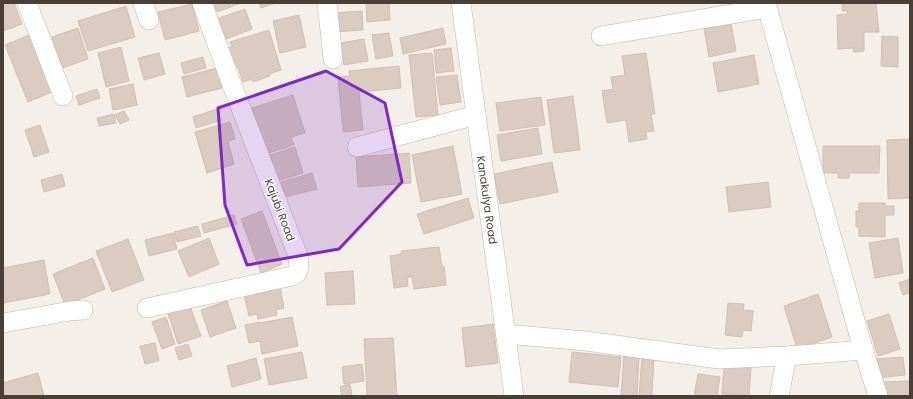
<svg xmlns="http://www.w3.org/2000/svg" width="913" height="399" viewBox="0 0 913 399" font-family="Poppins,sans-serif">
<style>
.building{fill:#daccc1;stroke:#d2bfb1}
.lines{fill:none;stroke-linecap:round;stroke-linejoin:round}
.minor-casing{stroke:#c1b5ab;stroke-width:20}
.minor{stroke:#fff;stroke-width:19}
.marked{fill:#7b2cbf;fill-opacity:0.2;stroke:#7b2cbf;stroke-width:3;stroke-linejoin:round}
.labels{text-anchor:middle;stroke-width:3;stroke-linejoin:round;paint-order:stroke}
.street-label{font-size:11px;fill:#493f37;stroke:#fff}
</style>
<rect width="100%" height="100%" fill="#f5efe9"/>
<!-- building -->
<g class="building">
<path d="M3,3H14L22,24L3,31Z"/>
<path d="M214,3H241L217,12Z"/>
<path d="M259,3H275L261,8Z"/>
<path d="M366,3H389L390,20L367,22Z"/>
<path d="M842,3H876L879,32H864V51L854,52L853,48L838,49L837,15L848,14L847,11H842Z"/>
<path d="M192,4L199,31L165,40L158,12Z"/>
<path d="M126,6L135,37L88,51L78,21Z"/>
<path d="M245,9L252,29L226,39L219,18Z"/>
<path d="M362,11L363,30L333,32L332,13Z"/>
<path d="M299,15L306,47L280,53L273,21Z"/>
<path d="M731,23L736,51L709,57L704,28Z"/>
<path d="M78,28L88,59L62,68L52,37Z"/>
<path d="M443,28L446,44L403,54L400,38Z"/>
<path d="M269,30L281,70L269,74L270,76L253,82L252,79L243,82L238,67L233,69L227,48L232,47L230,42Z"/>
<path d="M389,33L393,56L376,59L372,35Z"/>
<path d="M29,35L52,92L28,102L5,45Z"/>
<path d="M882,36L898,37V67L881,66Z"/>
<path d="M364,39L368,61L344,65L340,43Z"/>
<path d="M121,47L129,81L106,87L98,53Z"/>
<path d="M451,48L454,71L436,73L434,50Z"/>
<path d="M159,53L165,74L144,80L138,58Z"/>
<path d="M432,53L438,115L416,117L409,55Z"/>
<path d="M646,53L655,114H651L654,131L646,132L647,139L629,142L626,120L607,123L602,91L613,89L611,77L625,75L622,56Z"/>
<path d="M754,55L759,84L718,92L713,63Z"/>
<path d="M203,57L206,68L184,74L181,63Z"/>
<path d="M399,66L401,88L359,92L363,130L343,132L338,77L350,76L349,71Z"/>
<path d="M217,68L222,88L187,97L182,77Z"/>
<path d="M457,75L461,102L440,105L436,77Z"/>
<path d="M133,84L137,105L113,110L109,89Z"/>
<path d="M97,89L100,98L79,105L76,96Z"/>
<path d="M293,95L305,133L291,137L294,145L266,154L252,108Z"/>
<path d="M573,96L580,150L554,153L547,100Z"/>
<path d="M541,97L545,125L500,131L496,103Z"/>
<path d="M217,109L221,120L196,128L193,117Z"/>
<path d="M124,111L129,120L120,124L115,115Z"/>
<path d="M114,114L116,123L99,126L97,118Z"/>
<path d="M230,122L235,139L228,141L234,164L207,173L195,132Z"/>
<path d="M40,125L49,152L34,157L25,130Z"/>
<path d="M538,128L542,154L501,161L497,135Z"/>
<path d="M910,139V198L888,199L887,140Z"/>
<path d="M453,146L462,194L421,202L412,155Z"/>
<path d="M823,146H880L879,173H850L849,178H838V173H823Z"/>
<path d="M295,147L303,173L275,182L267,156Z"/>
<path d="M409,153L411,183L358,187L356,157Z"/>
<path d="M552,162L558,192L500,204L494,174Z"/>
<path d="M312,173L317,189L285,197L281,182Z"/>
<path d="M62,174L65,186L44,192L41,180Z"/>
<path d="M768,182L771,207L729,212L726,187Z"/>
<path d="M468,198L474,218L424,234L417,214Z"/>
<path d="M859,203H885V206H894V215H885V237L859,236V227H856V211H859Z"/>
<path d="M262,211L282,264L261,273L241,219Z"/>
<path d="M234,215L237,224L204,233L202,224Z"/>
<path d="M198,226L201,236L177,242L174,232Z"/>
<path d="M173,233L177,249L149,256L145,240Z"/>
<path d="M209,238L219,264L189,277L178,251Z"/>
<path d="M898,238L903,273L875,278L869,243Z"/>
<path d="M128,239L144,280L112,292L96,251Z"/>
<path d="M439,247L442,267L444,266L446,285L414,289L412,277H407L408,286L394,288L390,256L401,254V251Z"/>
<path d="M93,258L105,289L65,305L53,274Z"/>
<path d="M44,260L50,294L3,303V268Z"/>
<path d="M353,271L355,304L327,305L325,273Z"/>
<path d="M910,279V293L903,295L899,283Z"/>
<path d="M280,286L284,308L276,310L277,315L258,319L257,314L249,316L244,294Z"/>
<path d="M818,294L832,337L797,349L784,306Z"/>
<path d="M227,301L236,328L210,337L201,310Z"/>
<path d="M728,303L744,304L743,310L753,311L751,331L743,330L742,337L725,335Z"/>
<path d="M190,306L201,336L178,344L168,314Z"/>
<path d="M889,314L900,349L878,356L867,321Z"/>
<path d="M166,317L175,344L162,349L152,322Z"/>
<path d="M292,317L298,346L262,354L260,341L249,343L245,325L260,322V323Z"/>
<path d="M493,324L498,363L466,367L462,328Z"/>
<path d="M393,338L397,396H367L364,339Z"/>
<path d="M155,343L159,361L145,364L140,346Z"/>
<path d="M188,344L192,356L179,360L175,348Z"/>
<path d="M302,352L307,378L269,385L264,359Z"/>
<path d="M572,352L621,357L618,387L569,382Z"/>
<path d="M624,355L639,356L637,396H621Z"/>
<path d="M642,356H654L652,396H639Z"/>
<path d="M903,357L905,375L877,378L876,359Z"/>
<path d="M256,358L261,379L232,387L227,366Z"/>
<path d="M362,364L364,381L344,384L342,367Z"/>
<path d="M724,365L751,368L749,396L722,394Z"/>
<path d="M38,373L44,396H3V383Z"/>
<path d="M698,374L720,377L717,396H694Z"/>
<path d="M910,381V396H884L883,382Z"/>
<path d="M350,384L352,396H342L340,387Z"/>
</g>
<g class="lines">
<!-- minor casing -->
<g class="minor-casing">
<g id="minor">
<path d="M27,3L63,96"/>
<path d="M143,3L149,20"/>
<path d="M327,3L333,59"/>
<path d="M461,3L514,396"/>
<path d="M766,3L861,342L878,396"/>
<path d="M601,36L767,8"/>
<path d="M357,147L476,115"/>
<path d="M147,308L292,276L297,273L299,266L298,256L232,85L202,3"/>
<path d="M3,323L70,311L83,310"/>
<path d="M505,334L586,341L719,359L787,356L864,350"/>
<path d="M779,396L787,356"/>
</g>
</g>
<!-- minor -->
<use href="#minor" class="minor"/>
</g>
<!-- marked area -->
<path class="marked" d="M326,71L385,103L402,182L339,249L247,265L225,205L218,108Z"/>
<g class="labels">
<!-- street labels -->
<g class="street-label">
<text transform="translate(487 200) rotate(82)" y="4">Kanakulya Road</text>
<text transform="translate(280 210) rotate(69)" y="4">Kajubi Road</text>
</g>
</g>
<!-- border -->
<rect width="913" height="399" fill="none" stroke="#493f37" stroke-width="8"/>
</svg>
